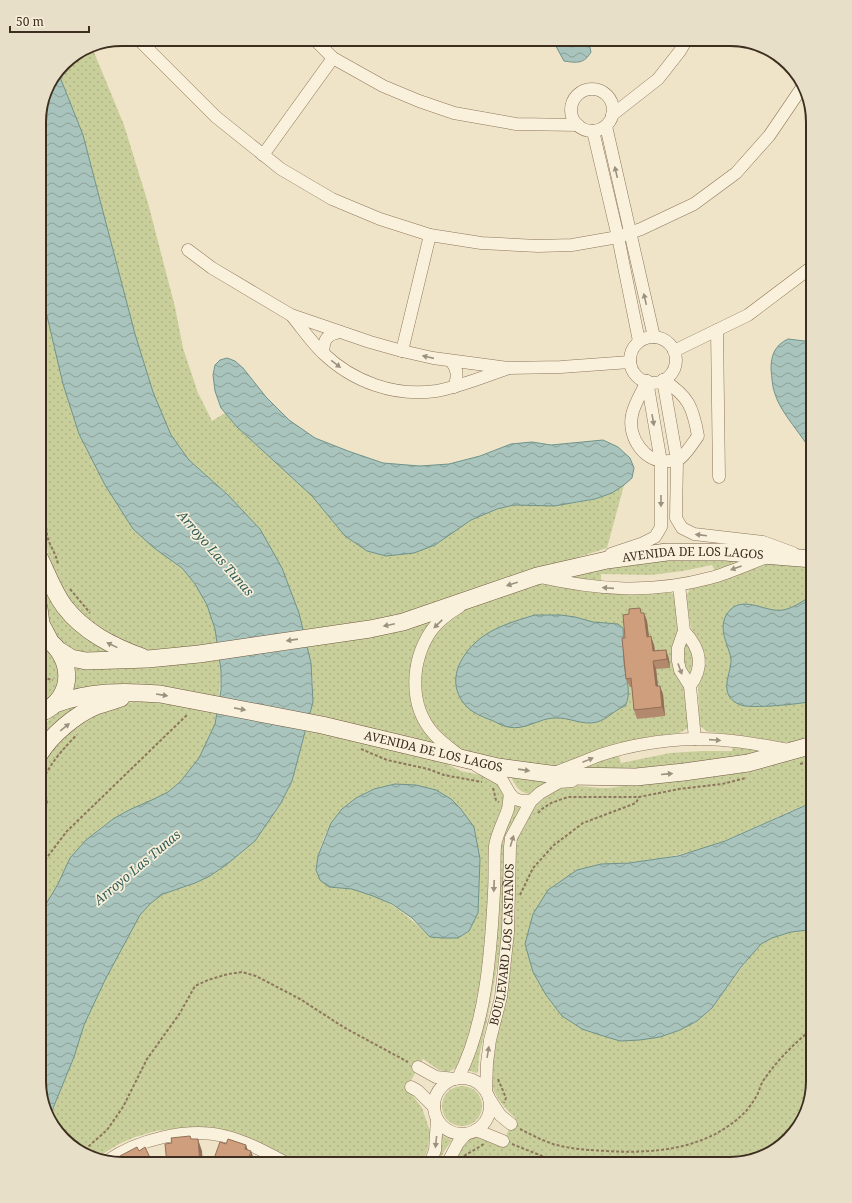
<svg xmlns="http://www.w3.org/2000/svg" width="852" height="1203" viewBox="0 0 852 1203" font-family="'Noto Serif',serif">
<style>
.green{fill:url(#green-dots);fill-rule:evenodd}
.water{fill:url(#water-waves);stroke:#6f938a}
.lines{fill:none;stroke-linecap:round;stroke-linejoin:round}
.street-casing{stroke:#8d765c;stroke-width:13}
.secondary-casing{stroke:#6f573f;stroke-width:18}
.path{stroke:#8d765c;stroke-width:2;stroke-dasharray:3 2;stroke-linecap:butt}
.street{stroke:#faf1dc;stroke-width:12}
.secondary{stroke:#faf1dc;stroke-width:17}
.wall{fill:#b2896c}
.shaded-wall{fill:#916f58}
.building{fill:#cf9f7d;stroke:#916f58}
.oneway{fill:#9c907e}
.labels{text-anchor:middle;stroke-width:3.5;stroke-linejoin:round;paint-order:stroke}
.street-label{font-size:12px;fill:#3d2e20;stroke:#f7eed8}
.water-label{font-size:13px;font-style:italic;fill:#2f5d5a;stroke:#f7eed8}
.rim{fill:none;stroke:#3d2e20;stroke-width:2}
</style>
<defs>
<pattern id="green-dots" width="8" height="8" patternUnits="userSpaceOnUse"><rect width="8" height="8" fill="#c9cf9b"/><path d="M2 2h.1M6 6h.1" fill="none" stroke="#aeb285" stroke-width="1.8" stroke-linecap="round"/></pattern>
<pattern id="water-waves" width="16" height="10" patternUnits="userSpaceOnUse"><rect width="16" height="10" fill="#a9c4bc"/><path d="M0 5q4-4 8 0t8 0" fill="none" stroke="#8ba098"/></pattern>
</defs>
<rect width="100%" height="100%" fill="#f0e4c8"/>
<!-- green -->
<g class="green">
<path d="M91,45L124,125L148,203L175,307L183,348L198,393L212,421L225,413L237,427L312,496L345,536L367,551L386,556L435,545L471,520L497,509L514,505L576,503L595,499L612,493L624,485L607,548L526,574L402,615L367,624L303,631L228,495L189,460L171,435L153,392L135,334L83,135L58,72L67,60Z"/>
<path d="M39,282L63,384L79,434L105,485L154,548L182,568L195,584L207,605L215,629L217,644L151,652L106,635L81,613L65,595L50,563L44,534L39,484Z"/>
<path d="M749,558L715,571L712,565L683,571L651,575L601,574V582L561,576L656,560Z"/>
<path d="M761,564H813V738L793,743L781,742L737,735L708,732L700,726L699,719L698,686L706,663L704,652L700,642L691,628L686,598L687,594L692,586Z"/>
<path d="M45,579L55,594L122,652L83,654L62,645L54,635L46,615Z"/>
<path d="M548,583L671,592L675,596L684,686L687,698L689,726L685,730L679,733L654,736L622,743L561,765L547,766L532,765L472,754L458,748L446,740L429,718L422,696L421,667L429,642L445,622L472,605L525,585Z"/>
<path d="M435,615L417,645L411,665V685L439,744L309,717C315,694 313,669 307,646Z"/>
<path d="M39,640L51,649L61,671L55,696L39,709Z"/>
<path d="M684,642H689L695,665L690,677L682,666Z"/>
<path d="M220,660L221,670L219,699L73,691L76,674L74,665H171Z"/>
<path d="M156,700L217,712L215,724L206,745L199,758L180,782L168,792L155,799L129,810L113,819L98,830L70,858L58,884L46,904L39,925V764L41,759L55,743L87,718L124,703Z"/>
<path d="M81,702L39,751C39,746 38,739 39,735C44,718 67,707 81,702Z"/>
<path d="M306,729L441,761L461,771L495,778L507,795L487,927L480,988L466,1052L457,1067L449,1072L439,1070L423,1059L407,1088L422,1108L430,1131L428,1148L422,1164H297L252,1139L207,1128H179L156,1131L135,1137L119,1144L96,1158L80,1153L50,1123L49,1118L74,1057L84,1025L105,980L140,915L151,903L163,894L195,883L210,876L226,865L255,841L281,803L292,781ZM395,784L430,937C408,915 383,894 351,889C344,888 336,888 329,887L316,870C320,833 339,803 374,789C381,787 388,786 395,784Z"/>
<path d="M733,744L769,751L740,758L628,770L581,768L607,758L619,756L621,763L670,753L702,751H732Z"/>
<path d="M813,750V802C783,813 755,828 726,840C687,856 644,863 601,864L525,944L533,972L546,995L562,1016L582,1029L620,1041L660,1037L680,1030L697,1021L712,1008L741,968L761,944L772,938L791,932L808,930L813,931V1081L802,1123L772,1153L730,1164H449C455,1151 468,1135 484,1137C490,1138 496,1141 502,1143L515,1118C499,1102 492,1093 489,1071L515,847C516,843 517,839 518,835C523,823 541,794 553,789C568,783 590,788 606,788C615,788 624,785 633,784Z"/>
<path d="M510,776L554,780L530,794C518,793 516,785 510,776Z"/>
<path d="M515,803L522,804L504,902L502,933L496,973L487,1021L479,1057L478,1072L476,1073L468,1070L472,1062L500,848L507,822Z"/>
<circle cx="462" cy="1106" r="20"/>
<path d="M441,1135L452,1140L445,1150L438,1164H433Z"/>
</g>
<!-- water -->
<g class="water">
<path d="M552,39H588L591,52C584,64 577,63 564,61Z"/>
<path d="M58,72L83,135L135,334L153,392L171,435L189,460L228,495L260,529L282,568L299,613L311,663L313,702L292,781L281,803L255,841L226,865L210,876L195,883L163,894L151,903L140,915L105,980L84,1025L74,1057L49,1118L39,1081V925L46,904L58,884L70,858L86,840L113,819L129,810L154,799L168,792L180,782L199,758L215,724L221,690V670L215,629L207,605L195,584L182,568L154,548L133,529L105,485L79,434L63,384L39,282V116L47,85Z"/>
<path d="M788,339L813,342V455C803,435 781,414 775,394C772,386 772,378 771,369C771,355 775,345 788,339Z"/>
<path d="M227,358L235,361L243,368L266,397L289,420L315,438L348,451L383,463L420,466L449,464L480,456L511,444L532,442L551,445L603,440L618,447L630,458L634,468L632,478L624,485L612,493L595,499L554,506L514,505L497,509L471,520L435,545L414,553L386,556L367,551L345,536L312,496L237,427L221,408L215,391L213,375L215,365L220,360Z"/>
<path d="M813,595V701C802,704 750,709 741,705C734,703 728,697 727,690C725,678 734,665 730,654C725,639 717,623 731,609C745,596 767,613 783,610C794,608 804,600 813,595Z"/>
<path d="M535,615H561L575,617L593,622L618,624L623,628C624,638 623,649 624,659C624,675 633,692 625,706C614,710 608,719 597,722C583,726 569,717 555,718C539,718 525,731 508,727C502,726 496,722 491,720C483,717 473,713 467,707C447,686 456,661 475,643C490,628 515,621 535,615Z"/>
<path d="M395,784L416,785L436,790L451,799L460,808L474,827L480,859L478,913L469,931L458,938H443L430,937L412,918L392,904L373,896L352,889L329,887L320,880L316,870L318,856L331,823L342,809L356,798L374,789Z"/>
<path d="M813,802V931L808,930L791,932L772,938L761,944L741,967L712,1008L697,1021L680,1030L660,1037L640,1040L620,1041L600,1035L582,1029L562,1016L546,995L533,972L525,944L533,914L548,890L577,870L601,864L629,863L678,856L725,841Z"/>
</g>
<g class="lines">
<!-- street casing -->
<g class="street-casing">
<g id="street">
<path d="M138,39L216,117L281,169L332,199L380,219L430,235L481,243L538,246L572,245L618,237L641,229L694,204L736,173L769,136L803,86"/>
<path d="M314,39L333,58L383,86L419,101L454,113L516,124L578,125"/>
<circle cx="592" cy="110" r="21"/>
<path d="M612,115L658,79L680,51L687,39"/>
<path d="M606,126L654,337"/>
<path d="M593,131L618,237L639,341"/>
<path d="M263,155L333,58"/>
<path d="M188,250L212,268L291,315L370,342L402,351L433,358L508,368L561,367L630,362"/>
<path d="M292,316C302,328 311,342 323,353C353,382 395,397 436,391C459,387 483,377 506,369"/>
<path d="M717,330L719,477"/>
<circle cx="653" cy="360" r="23"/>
<path d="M402,351L430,235"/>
<path d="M674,351L748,315L813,266"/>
<path d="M323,353C324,339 326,335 340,332"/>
<path d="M451,361C458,369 458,377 454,387"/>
<path d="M663,380L677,460L676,518L682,528L694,534L763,542L793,553"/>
<path d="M647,381C642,392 634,404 632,415C627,437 645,464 669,461C671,461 675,461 678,460C686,455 692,444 698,436C693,408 689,396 663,380"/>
<path d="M611,554L641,544L655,537L661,527V462L647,381"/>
<path d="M540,577C598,590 651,594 710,578C729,573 748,564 767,557"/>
<path d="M679,585L684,631L678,648V661L680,670L690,686C705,666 700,648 684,631"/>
<path d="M459,607C449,613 438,621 431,631C411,661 408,705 434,734C441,742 451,749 460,756"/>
<path d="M690,686L695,739"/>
<path d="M477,766L502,780L510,794L515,799L522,801H531L540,793L559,782L572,781"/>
<path d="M554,773C570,767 585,761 600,755C630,745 663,740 694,739C725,738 757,744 788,750"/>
<path d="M418,1067L436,1077L455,1079"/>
<path d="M458,1078C486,1025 491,951 494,892C495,876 494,861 495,846C497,833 504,821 508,809C509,804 509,799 510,794"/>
<circle cx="462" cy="1106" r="28"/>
<path d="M411,1087L418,1091L434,1107"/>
<path id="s1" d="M486,1091L487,1063L490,1040L501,997L508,932L510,847L511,838L531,801"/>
<path d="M489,1098L500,1115L511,1124"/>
<path d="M476,1130L503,1141"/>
<path d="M107,1161C137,1140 187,1127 224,1136C246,1141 267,1153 288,1164"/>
<path d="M430,1164L435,1150L437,1119"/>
<path d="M447,1164L458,1143L466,1134"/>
</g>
</g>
<!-- secondary casing -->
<g class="secondary-casing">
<g id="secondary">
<path d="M39,557C47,573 53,591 64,606C84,632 112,646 142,657"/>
<path d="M39,608L41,624L49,639"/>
<path id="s2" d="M60,651L71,658L86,661L148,659L199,654L370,629L403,622L537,576L607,560L667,552H725L813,559"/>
<path id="s3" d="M55,704C90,691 123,691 160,694L322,725L498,767L565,776L636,777L684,772L748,763L813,745"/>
<path d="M39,714C78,698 74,652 39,634"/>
<path d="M39,755C51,735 75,715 96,706C104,703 113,701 121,698"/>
</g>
</g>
<!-- path -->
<g class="path">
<path d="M39,463L47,535C49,546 57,554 58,565"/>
<path d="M70,589L90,613"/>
<path d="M39,674L44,678L53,680"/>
<path d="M39,692L46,693"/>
<path d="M361,749L387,760L428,769L444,775L482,782"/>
<path d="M800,764L813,761"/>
<path d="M493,788L496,800L499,802"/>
<path d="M538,813L542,809L551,803L568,797H639L679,789L722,784L746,778"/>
<path d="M39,816C50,806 47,801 44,788C44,787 43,783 43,782C45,769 68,743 77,735"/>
<path d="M39,868L67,831L188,714"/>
<path d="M520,895L533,868L554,845L583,823L636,803L639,797"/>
<path d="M498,1079L506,1098L504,1103"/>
<path d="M520,1129C530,1134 541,1140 553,1144C570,1149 588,1150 607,1151C655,1154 709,1149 745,1112C749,1108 753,1102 756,1097C759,1092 760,1086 763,1081C777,1060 795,1043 813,1028"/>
<path d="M512,1144L552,1160L567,1164"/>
<path d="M81,1153L107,1130L123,1107L147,1059L180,1013L195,986L208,980L228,974L242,972L256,976L300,999L345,1028L408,1062"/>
<path d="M464,1156L484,1144"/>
</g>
<!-- street -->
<use href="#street" class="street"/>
<!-- secondary -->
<use href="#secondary" class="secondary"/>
</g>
<!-- wall -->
<path class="wall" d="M642,613H644L647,621L649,637L654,645L655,651L666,650L669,659L670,668L656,669L658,686L663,694L665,716L637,719L634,710L632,687H630L626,679L625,638Z"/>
<!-- shaded-wall -->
<g class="shaded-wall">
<path d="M644,613L647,621L650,645L647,637Z"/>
<path d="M651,636L654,645L656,660L653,651Z"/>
<path d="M666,650L669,659L670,668L667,659Z"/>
<path d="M653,661L656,669L659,695L656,686Z"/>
<path d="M660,686L663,694L665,716L662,707Z"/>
<path d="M198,1139L202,1151L203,1164H200Z"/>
<path d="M246,1145L250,1156L251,1151L256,1164H247L245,1149Z"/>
</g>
<!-- building -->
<g class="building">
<path d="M640,608L641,613H644L647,637L651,636L653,651L666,650L667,659L653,661L656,686H660L662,707L634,710L631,678L626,679L622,638H625L623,615L629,614V609Z"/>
<path d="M190,1136L191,1139H198L200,1164H167L165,1144L172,1143L171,1138Z"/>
<path d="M228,1139L246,1145L245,1149L251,1151L247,1164H212L220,1142L226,1144Z"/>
<path d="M137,1147L139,1151L145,1147L153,1164H117L123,1161L120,1156Z"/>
<path d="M274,1160L280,1164H272Z"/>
<path d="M265,1161L269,1164H264Z"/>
</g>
<!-- one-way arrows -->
<defs><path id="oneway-solid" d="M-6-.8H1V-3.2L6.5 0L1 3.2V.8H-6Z"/></defs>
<g class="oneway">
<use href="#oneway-solid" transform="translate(616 172) rotate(-103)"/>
<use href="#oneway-solid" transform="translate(645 299) rotate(-103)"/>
<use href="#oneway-solid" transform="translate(428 357) rotate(-167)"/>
<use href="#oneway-solid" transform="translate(336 364) rotate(37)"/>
<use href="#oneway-solid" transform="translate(653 420) rotate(80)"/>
<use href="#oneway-solid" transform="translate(661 501) rotate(90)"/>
<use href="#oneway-solid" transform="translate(701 535) rotate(-173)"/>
<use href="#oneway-solid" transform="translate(736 568) rotate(160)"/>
<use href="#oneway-solid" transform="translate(512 584) rotate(162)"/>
<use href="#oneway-solid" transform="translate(608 588) rotate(-176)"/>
<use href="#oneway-solid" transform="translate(438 624) rotate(136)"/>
<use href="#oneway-solid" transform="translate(389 625) rotate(168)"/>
<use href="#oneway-solid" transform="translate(292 640) rotate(172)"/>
<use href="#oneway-solid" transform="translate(112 645) rotate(-154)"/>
<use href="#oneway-solid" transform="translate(680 669) rotate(70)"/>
<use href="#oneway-solid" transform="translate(162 695) rotate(9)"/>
<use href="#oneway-solid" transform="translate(240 709) rotate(11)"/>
<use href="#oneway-solid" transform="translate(65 727) rotate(-39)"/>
<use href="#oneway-solid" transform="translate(715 740) rotate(4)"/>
<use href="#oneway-solid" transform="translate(588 760) rotate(-22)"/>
<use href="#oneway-solid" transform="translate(524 770) rotate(8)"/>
<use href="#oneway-solid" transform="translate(667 774) rotate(-5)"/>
<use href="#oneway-solid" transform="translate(512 841) rotate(-73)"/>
<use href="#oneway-solid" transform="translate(494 886) rotate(92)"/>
<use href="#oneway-solid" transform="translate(488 1052) rotate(-81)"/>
<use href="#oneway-solid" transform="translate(436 1142) rotate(96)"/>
</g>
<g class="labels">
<!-- street labels -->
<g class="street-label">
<text dy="4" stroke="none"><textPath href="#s2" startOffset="648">AVENIDA DE LOS LAGOS</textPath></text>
<text dy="4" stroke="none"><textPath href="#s3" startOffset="386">AVENIDA DE LOS LAGOS</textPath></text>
<text dy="4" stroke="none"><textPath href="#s1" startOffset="148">BOULEVARD LOS CASTAÑOS</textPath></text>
</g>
<!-- water labels -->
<g class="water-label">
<text transform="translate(216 553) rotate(49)" y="5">Arroyo Las Tunas</text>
<text transform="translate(137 867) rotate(-40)" y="5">Arroyo Las Tunas</text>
</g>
</g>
<!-- crop -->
<path d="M0 0H852V1203H0ZM122 46H730A76 76 0 0 1 806 122V1081A76 76 0 0 1 730 1157H122A76 76 0 0 1 46 1081V122A76 76 0 0 1 122 46Z" fill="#e8dfc9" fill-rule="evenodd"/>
<path class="rim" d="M122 46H730A76 76 0 0 1 806 122V1081A76 76 0 0 1 730 1157H122A76 76 0 0 1 46 1081V122A76 76 0 0 1 122 46Z"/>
<!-- scale -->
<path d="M10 26v6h79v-6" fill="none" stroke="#3d2e20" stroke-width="2"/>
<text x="16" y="26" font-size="12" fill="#3d2e20" stroke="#f7eed8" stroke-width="3" paint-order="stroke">50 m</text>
</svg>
